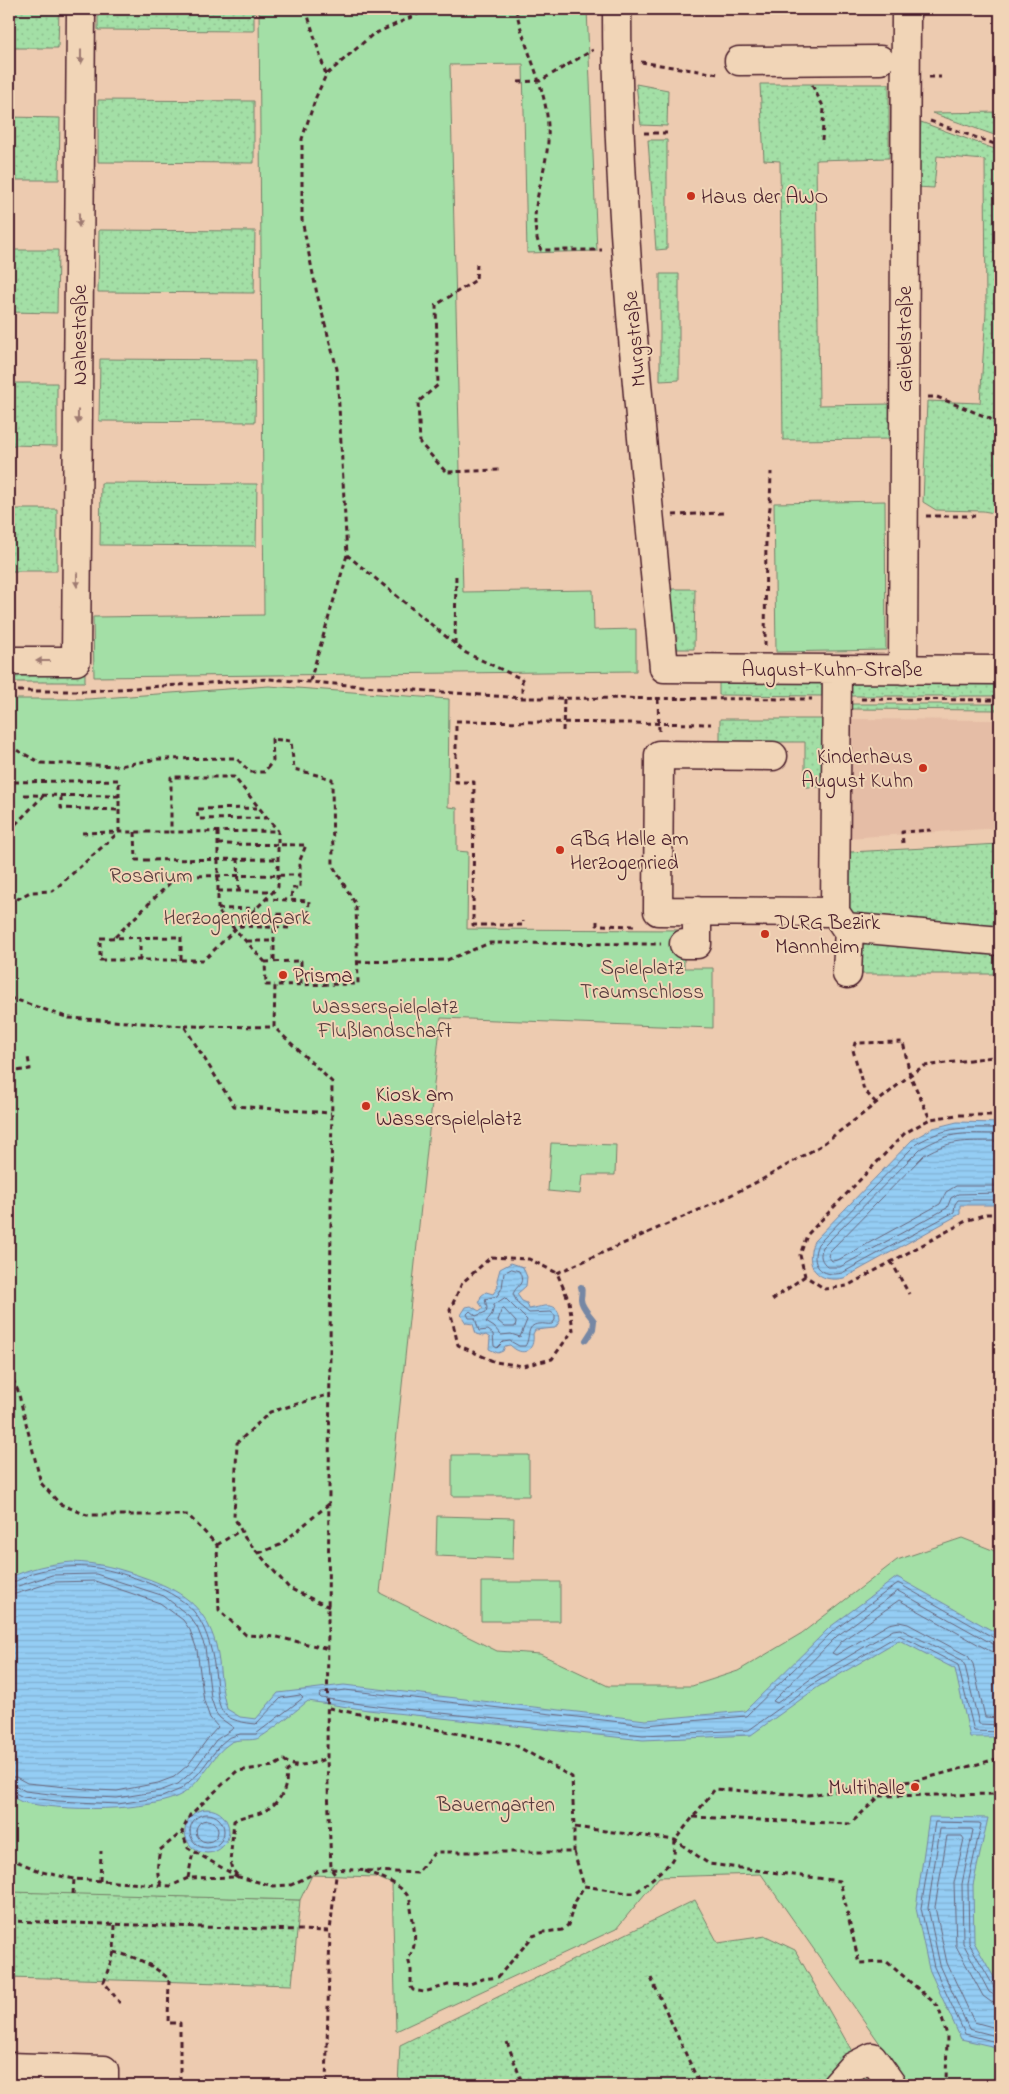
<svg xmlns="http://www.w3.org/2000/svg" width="1009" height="2094" viewBox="0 0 1009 2094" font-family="'Indie Flower',sans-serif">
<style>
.built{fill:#e5bda6}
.grass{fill:url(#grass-dots);stroke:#767f68}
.park{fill:#a3dfa6;stroke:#767f68}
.water{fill:url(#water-rules);stroke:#7687a4}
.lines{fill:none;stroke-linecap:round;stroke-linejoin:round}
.shore{stroke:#68657b;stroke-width:1}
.stream{stroke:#7687a4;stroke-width:6}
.minor-casing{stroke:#4a1f2b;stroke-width:31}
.path{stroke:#4a1f2b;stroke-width:3;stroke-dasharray:5 4;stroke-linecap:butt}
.minor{stroke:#f1d5b7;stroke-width:28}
.oneway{fill:#9e7a71}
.poi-dot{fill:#c8321e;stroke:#f1d5b7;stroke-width:2}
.labels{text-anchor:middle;stroke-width:4;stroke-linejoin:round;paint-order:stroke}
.poi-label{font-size:21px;fill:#4a1f2b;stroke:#f1d5b7;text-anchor:start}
.street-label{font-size:21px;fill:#4a1f2b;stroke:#f1d5b7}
.park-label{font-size:21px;fill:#573c3d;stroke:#f1d5b7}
</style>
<defs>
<pattern id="grass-dots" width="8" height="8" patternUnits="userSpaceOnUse" patternTransform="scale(1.25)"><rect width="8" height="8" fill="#a3dfa6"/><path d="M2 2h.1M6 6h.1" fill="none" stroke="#8ebf8f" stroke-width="1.8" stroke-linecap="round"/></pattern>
<pattern id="water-rules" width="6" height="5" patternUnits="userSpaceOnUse" patternTransform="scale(1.25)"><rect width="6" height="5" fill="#94cdf4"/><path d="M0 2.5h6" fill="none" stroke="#81b0d1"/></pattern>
</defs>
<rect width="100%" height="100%" fill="#edcbb0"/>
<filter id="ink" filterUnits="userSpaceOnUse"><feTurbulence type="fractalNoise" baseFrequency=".02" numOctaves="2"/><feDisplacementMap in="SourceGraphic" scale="10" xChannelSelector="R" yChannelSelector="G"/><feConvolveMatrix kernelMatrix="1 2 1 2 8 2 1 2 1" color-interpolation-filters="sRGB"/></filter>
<g filter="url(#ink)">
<!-- built -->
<path class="built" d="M847 719 1000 720V828L846 838Z"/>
<!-- grass -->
<path class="grass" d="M9 9H59L58 48H9Z
M98 9H254V31L98 30Z
M636 84 668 90 667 126 641 125Z
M760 84H889V158L816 160 819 405 892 404 893 439 783 440 780 161 764 160Z
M98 100 254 101V163L98 162Z
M1000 112V137L932 113Z
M9 117 60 118 59 180H9Z
M921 122 1000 151V514L983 511 936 510 923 502 927 401 980 403 986 312 985 160 937 156 934 188 916 187Z
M648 140H667V249L656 250Z
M99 230 255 231 254 293 98 292Z
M9 250H58L57 313 9 312Z
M660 274H679V380L660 381Z
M100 359 256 360 255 422 99 421Z
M9 383H57V446L9 445Z
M101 483 257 484 256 546 100 545Z
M9 509H57V571H9Z
M671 589H695L694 649H675Z
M9 668H85V682H9Z
M719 682H822V696L719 695Z
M849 683H1000V696H849Z
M848 704H1000V710L848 709Z
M720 719H827V787H805V742H720Z
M1000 844V934L869 923 849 913 850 852Z
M857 938 1000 950V974H856Z
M9 1891 300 1900 292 1985 9 1977Z
M695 1900 718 1943 766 1936 795 1950 871 2085H398L400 2045Z"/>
<!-- park -->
<path class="park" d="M259 9H587L597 251 527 253 523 64 450 65 463 592 593 590 594 630 636 629V671L94 677 93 617 264 615Z
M885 501 886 650 776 652 774 503Z
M269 686 449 699 448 807 457 808V851L468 852 467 929 684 930V968H713V1028L441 1018 380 1593 497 1651 540 1654 608 1686H692L738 1671 802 1633 897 1560 962 1538 1000 1553V2085H909L761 1874 659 1877 616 1929 396 2031 392 1884 376 1877 312 1875 300 1900 9 1892V699H88Z
M551 1143 616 1145 615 1175H582L580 1194 548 1191Z
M452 1455H529V1496H452Z
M437 1516 514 1518 513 1559 436 1556Z
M481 1582H560V1621H481Z"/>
<!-- water -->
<path class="water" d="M957 1122 1000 1123V1205H960V1214L844 1278C818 1284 803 1266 814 1241L912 1140 933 1128Z
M511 1263 523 1267 527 1277 526 1286 517 1294 522 1301 527 1303 529 1309C545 1306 559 1300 560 1321L555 1328 535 1330 533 1334C535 1351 523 1358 510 1345L505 1346 503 1351 498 1353 489 1349 490 1338 486 1335 483 1336 476 1334 473 1324 466 1323 461 1315 466 1307 471 1306 479 1311 483 1308 479 1302 481 1296 486 1292 493 1294 498 1287 497 1280 500 1269Z
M72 1562C99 1563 118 1568 143 1577 180 1590 205 1605 216 1645 221 1666 220 1688 227 1709L240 1717 256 1719 278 1693 344 1685 646 1720 745 1711 830 1627 897 1577 1000 1635V1737H970L955 1669 899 1640 818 1687 751 1735 643 1740 368 1710 308 1701C299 1708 263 1738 256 1739 247 1741 238 1738 230 1743 212 1754 204 1780 184 1793 152 1813 58 1811 22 1802 17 1800 13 1797 9 1794V1578C30 1568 49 1564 72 1562Z
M185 1831a22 22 0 1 1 44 0a22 22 0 1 1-44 0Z
M929 1817 988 1818 973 1885 974 1942 1000 1988V2048L961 2039 929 1969 916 1908Z"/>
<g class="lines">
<!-- shore -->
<path class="shore" d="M1000 1128C964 1128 949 1125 916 1144L818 1244C809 1264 821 1278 842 1273L954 1212 955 1204 958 1200H1000
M1000 1134C965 1134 952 1130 920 1149L823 1247C819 1256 821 1261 828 1267H840L947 1208 951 1198 958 1194 1000 1193
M1000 1141C969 1142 953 1138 924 1155L830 1251 828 1256 832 1261 838 1260 940 1204 946 1192 956 1186H1000
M512 1269 519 1271C526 1285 517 1284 513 1294L518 1304 529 1313 551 1312 555 1315V1320L552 1324C547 1325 544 1323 539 1324 525 1325 531 1338 525 1346H519L510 1341 503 1342 497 1348 494 1346 493 1334 488 1330 479 1331 475 1318H469L467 1314 470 1311 476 1316 486 1312 487 1308 485 1299 497 1296 502 1288 504 1273Z
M505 1298 527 1320 520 1337 511 1334 501 1335 494 1327 486 1322 492 1314 494 1305Z
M504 1309 516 1322 515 1327H505L498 1321 501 1311Z
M9 1583C17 1582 25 1576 33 1573 52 1567 77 1565 97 1568 124 1572 179 1591 195 1613 209 1632 213 1655 216 1678 217 1688 217 1701 222 1711 228 1721 246 1723 256 1724L281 1698 300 1695 303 1698 256 1734H240L228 1738 220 1745 198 1774 181 1789 162 1797 118 1804 57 1801 23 1797 9 1790
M9 1589 52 1575 96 1574 164 1596 189 1616 197 1627 205 1647 211 1698 216 1713 220 1718 234 1728 216 1740 194 1770 178 1784 160 1791 117 1798 58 1795 25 1791 15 1785 9 1784
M9 1596 53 1582 95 1581 160 1603 183 1620 190 1630 197 1650 204 1701 210 1718 218 1727 209 1737 188 1765 174 1777 158 1783 117 1791 96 1790 27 1783 16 1777H9
M1000 1639H996L898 1583 833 1631 746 1716 646 1725 345 1690 321 1693 319 1696 321 1698 368 1705 643 1735 749 1730 815 1683 899 1635 958 1665 974 1731 1000 1732
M1000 1646 993 1644 898 1591 837 1636 773 1701 777 1703 812 1678 893 1630 900 1629 962 1660 965 1666 979 1724 1000 1725
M1000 1653 990 1651 899 1600 842 1641 832 1653 836 1655 889 1624 899 1622 908 1624 968 1656 973 1664 985 1717 1000 1718
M190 1831a17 17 0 1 1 34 0a17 17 0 1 1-34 0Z
M196 1831a11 11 0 1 1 22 0a11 11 0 1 1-22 0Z
M1000 1990 994 1987 969 1943 968 1884 981 1824 979 1823 935 1822 921 1908 934 1967 965 2034 1000 2043
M1000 1996 994 1995 989 1992 963 1943 962 1884 973 1830 971 1829H940L928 1908 940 1965 969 2029 1000 2037
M1000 2004 991 2002 983 1996 956 1946 954 1883 964 1839 962 1836H947L935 1907 947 1963 974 2022 1000 2029"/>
<!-- stream -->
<path class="stream" d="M581 1287C583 1292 581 1294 581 1299 581 1307 590 1315 594 1321L593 1329 586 1340"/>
<defs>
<path id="minor" d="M617 9C617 229 644 449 664 668L1000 670
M739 61 880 60
M9 661H76L81 9
M903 670 906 9
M773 756 659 755 658 911 835 912 837 670
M835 912 845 927 1000 941
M684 944H697V911
M847 974 849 927
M9 2067 104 2070V2085
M836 2085 852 2067 872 2057 892 2085"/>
</defs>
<!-- minor casing -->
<use href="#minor" class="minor-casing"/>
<!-- path -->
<path class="path" d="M306 9 326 75
M429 9 372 35 326 75 316 97 302 139V220L317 294 337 369 347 555 466 653 522 679V698
M516 9C525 54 551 93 548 141 546 178 525 214 541 250H602
M641 62 718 74
M929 77H941
M518 82 540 81 593 50
M812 85 824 108 822 140
M930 121 1000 146
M644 133H671
M477 264 476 280 436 305 438 385 418 402 420 443 446 472 499 470
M928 397H937L989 418 1000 427
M673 515 723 513
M926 516H975
M455 644 456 572
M765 646 766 536 770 507 771 472
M310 681 347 555
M9 691H88L269 679 522 698 812 699
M658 699 659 731
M861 699 1000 700
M456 721 711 724
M456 726V782H474L473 925H523V921
M563 731 564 699
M9 746 41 763 119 766 158 759 236 758 250 772H264L273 761 272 739 291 741 294 769 332 779 333 866 356 905 358 984 275 985 274 1027 332 1082 327 1758 331 1869 336 1876 330 1931
M14 782 119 780V832L80 833
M24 795 119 796
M61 796V808L119 810
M257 808 197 809 198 819 266 818
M9 831 43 796
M135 832 136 860 278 859
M218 832V911L265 962 266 985H275
M903 843 902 832 931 830
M218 844 306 845 300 860V888H292L291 900
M238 858 239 891
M218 891H274
M9 904 30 892 53 891 119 832H171
M218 909 256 908
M250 915 292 914
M597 921V925L638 926
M239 926 291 928 292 914H308L309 901 267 899
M274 928V962
M115 937 177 876 301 875
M247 941H274
M140 960V937
M181 960V937L100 938V960C135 960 169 960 204 960L278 887V831L234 777H171V832L278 831
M265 962 301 961V985
M357 962 447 960 490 943 661 944
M9 999H14L69 1018 184 1026 234 1106 331 1113
M184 1026 274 1027
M9 1072 30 1069 28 1057
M876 1103 864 1090 853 1050 855 1043 903 1042 910 1075 930 1119
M1000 1115H957L930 1119 905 1133 807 1235 800 1255 805 1276 825 1289 847 1286 966 1221 986 1214H1000
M491 1257 529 1259 557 1273 569 1301 573 1330 552 1359 523 1366 495 1362 458 1345 450 1310 462 1283Z
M891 1261 909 1294
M557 1273 717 1202 763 1179 820 1146 864 1113 910 1075 924 1066 1000 1056
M772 1300 805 1276
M9 1371 18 1391 41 1483 60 1504 87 1515H188L217 1545 219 1610 246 1635 277 1637 329 1649
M217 1545 241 1530
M259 1553 280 1545 329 1504
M329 1607 289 1588 245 1538 234 1517 237 1443 270 1412 331 1394
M329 1708 515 1745 572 1777 574 1827 675 1840 709 1864 840 1881 859 1963 887 1962 938 2006 947 2035 946 2083 948 2085
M693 1817 850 1824 880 1796 1000 1794
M574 1852 584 1886
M9 1858 42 1872 74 1879
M365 1871C380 1877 403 1884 410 1900 411 1917 421 1944 408 1958L411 1970V1987L413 1990 424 1992 448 1985 470 1984 483 1979 498 1977 533 1936 544 1932 562 1930 568 1925 574 1904 584 1886 628 1893H635L643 1887 670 1863 674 1856 675 1840 715 1789 808 1795 919 1780 1000 1758
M237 1875 232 1869 230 1862 234 1821C241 1816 248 1816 257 1814 268 1811 282 1800 285 1787 287 1782 286 1777 287 1771L296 1766
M238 1877 188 1848 182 1832 190 1815 237 1771 274 1766 284 1760C295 1770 315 1763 327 1758
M188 1878 193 1852
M100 1881 101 1851
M162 1885C155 1875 158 1861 160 1850L182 1832
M73 1894 74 1879 171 1886 188 1878 239 1877 274 1886 291 1885 319 1871 331 1869 417 1873 435 1852H574V1827
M9 1921 330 1931 326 2085
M115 1925 114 1952 104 1982 120 2003
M114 1952C138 1958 150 1963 169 1979L168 2023H180V2085
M651 1978 700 2085
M507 2042 523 2085"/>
<!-- minor -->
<use href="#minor" class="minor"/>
</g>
<!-- one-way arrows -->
<defs><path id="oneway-solid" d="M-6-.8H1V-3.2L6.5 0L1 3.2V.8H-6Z" transform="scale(1.25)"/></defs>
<g class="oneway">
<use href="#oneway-solid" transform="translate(81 57) rotate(90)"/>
<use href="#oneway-solid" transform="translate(79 220) rotate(90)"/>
<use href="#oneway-solid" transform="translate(78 417) rotate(90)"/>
<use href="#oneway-solid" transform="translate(77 580) rotate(90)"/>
<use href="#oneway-solid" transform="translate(43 661) rotate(-180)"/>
</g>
</g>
<!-- markers -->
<g class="poi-dot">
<circle cx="691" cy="196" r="5"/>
<circle cx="923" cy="768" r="5"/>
<circle cx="560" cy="850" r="5"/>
<circle cx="765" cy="934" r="5"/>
<circle cx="283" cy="975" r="5"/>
<circle cx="366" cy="1106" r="5"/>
<circle cx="915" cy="1787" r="5"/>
</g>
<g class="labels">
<!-- poi labels -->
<g class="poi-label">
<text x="701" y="203">Haus der AWO</text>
<text x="913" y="763" text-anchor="end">Kinderhaus<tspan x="913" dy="24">August Kuhn</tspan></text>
<text x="570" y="845">GBG Halle am<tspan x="570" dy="24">Herzogenried</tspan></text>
<text x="775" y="929">DLRG Bezirk<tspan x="775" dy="24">Mannheim</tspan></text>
<text x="293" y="982">Prisma</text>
<text x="376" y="1101">Kiosk am<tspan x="376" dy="24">Wasserspielplatz</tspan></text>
<text x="905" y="1794" text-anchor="end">Multihalle</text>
</g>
<!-- street labels -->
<g class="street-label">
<text transform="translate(79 335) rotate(-90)" y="7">Nahestraße</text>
<text transform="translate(634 339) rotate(-95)" y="7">Murgstraße</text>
<text transform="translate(904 339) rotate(-90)" y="7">Geibelstraße</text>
<text x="832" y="676">August-Kuhn-Straße</text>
</g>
<!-- park labels -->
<g class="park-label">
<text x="151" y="882">Rosarium</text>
<text x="237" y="924">Herzogenriedpark</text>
<text x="642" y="974">Spielplatz<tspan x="642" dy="24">Traumschloss</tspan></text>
<text x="385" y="1013">Wasserspielplatz<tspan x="385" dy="24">Flußlandschaft</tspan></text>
<text x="496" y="1811">Bauerngarten</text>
</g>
</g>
<!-- margin -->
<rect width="1009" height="2094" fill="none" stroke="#f1d5b7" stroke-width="30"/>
<rect x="15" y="15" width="979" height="2064" fill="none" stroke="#4a1f2b" stroke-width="2" filter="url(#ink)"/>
</svg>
